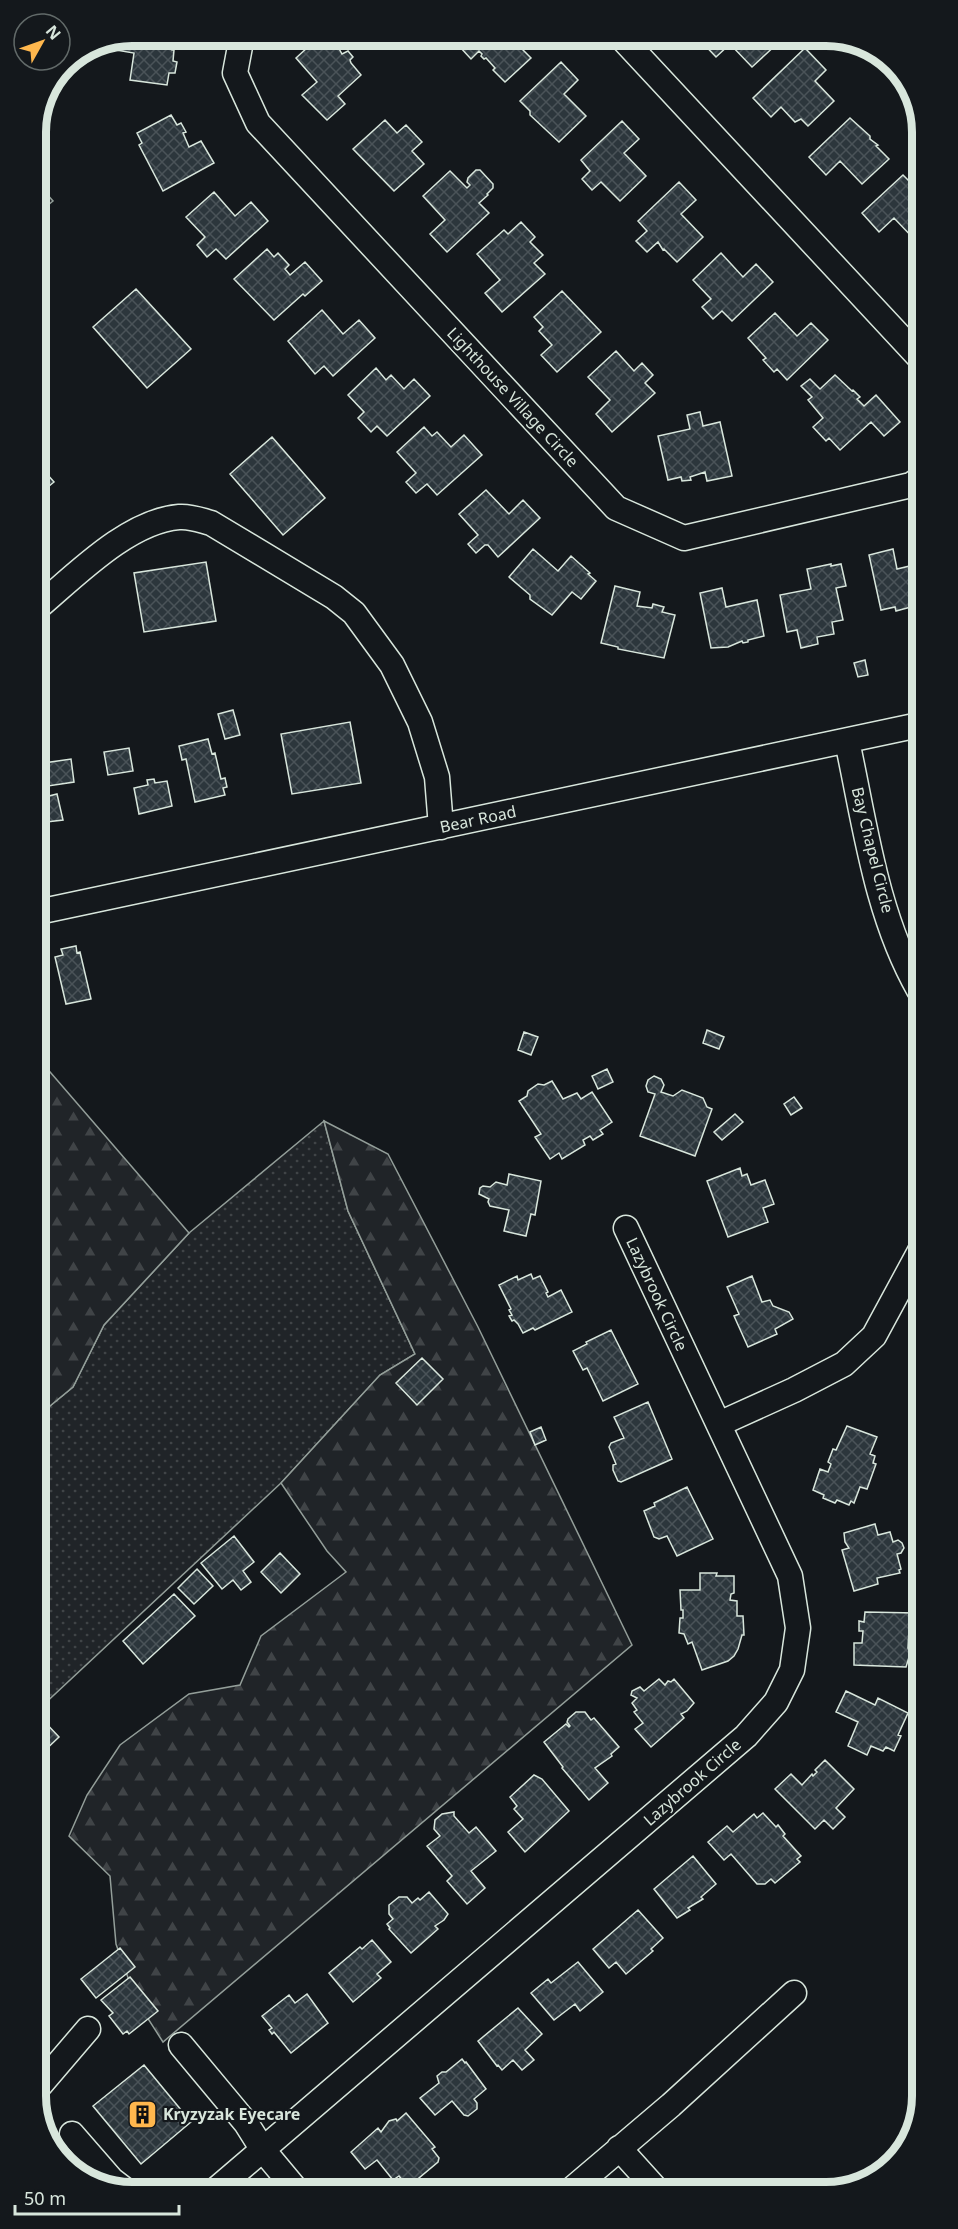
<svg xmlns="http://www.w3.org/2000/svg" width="958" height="2229" viewBox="0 0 958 2229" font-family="'Noto Sans',sans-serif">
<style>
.grass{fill:url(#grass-dots);stroke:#939e99;stroke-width:1.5}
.forest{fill:url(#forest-firs);stroke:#939e99;stroke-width:1.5}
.pitch{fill:#202428;stroke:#939e99;stroke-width:1.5}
.building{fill:url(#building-cross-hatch);stroke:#d8e6dc;stroke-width:1.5}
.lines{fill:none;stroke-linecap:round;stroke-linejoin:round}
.minor-casing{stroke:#d8e6dc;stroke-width:27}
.minor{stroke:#14181c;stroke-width:24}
.labels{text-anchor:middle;stroke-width:4.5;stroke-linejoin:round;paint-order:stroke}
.street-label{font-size:16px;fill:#d8e6dc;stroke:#14181c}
.poi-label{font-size:16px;font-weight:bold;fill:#d8e6dc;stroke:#14181c;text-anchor:start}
.rim{fill:none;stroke:#d8e6dc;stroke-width:8}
</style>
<defs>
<pattern id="grass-dots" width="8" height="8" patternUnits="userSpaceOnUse" patternTransform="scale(1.5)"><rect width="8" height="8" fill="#202428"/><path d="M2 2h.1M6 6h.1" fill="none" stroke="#404447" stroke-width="1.8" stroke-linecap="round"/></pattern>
<pattern id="forest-firs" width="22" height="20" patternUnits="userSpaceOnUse" patternTransform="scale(1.5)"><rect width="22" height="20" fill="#202428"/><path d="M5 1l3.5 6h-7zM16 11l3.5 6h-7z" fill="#404447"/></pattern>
<pattern id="building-cross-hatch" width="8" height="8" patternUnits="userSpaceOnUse" patternTransform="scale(1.5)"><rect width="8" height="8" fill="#2c363c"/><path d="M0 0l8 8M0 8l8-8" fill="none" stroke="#4a5358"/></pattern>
</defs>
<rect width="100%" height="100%" fill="#14181c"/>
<!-- grass -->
<path class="grass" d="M324 1121 348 1211 415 1354 380 1375 281 1483 40 1708 39 1415 73 1387 104 1325 189 1233Z"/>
<!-- forest -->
<path class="forest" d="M38 1058 189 1233 104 1325 73 1387 39 1415Z
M324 1121 388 1154 478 1327 632 1645 163 2042 136 2000 116 1944 110 1876 69 1836 87 1795 120 1745 189 1694 240 1685 261 1636 346 1572 327 1551 281 1483 380 1375 415 1354 348 1211Z"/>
<!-- pitch -->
<path class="pitch" d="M36 182 53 201 36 215Z"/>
<!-- building -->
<path class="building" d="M133 36H189L187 49 172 46V50H174L173 61 177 62 175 73H169L167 85 130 80 134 53 104 48Z
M320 36H326L335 46 337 45 342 54 348 51 353 57 350 60 351 63 361 75 338 96 345 104 327 120 302 95 317 82 296 58Z
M471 36H520L526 42 521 48 531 58 505 82 493 70 495 68 486 58 484 59 481 56 482 54 479 51 471 59 460 47Z
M703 36H773L779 42 752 67 730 44 716 57 699 39Z
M805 48 826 70 815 81 834 101 808 126 801 119 795 122 781 107 771 117 753 98Z
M561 62 578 80 564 94 586 116 559 142 530 115V111L520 101Z
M171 115 177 125 181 123 186 132 183 133 189 147 201 141 214 163 163 191 139 145 142 143 137 133Z
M850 118 870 136V139L878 145 876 146 889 159 862 184 840 161 826 175 809 157Z
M385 120 397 133 406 125 422 142 412 151 424 164 394 191 353 149Z
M622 121 639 139 624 153 646 176 620 201 601 182 592 190 582 179 590 171 581 160Z
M476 170H480L493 184V188L487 194 488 195 479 203 489 213 447 252 430 234 445 220 423 196 450 171 467 188 470 185 467 182 468 178Z
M903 175 913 185 917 181 916 241 894 218 879 232 862 213Z
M679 182 696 200 681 214 703 237 677 262 664 249 663 250 658 242 647 252 636 241 647 231 638 221Z
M214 192 235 216 251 202 268 221 226 259 216 249 207 257 197 245 205 237 186 217Z
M521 222 535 237 530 242 543 255 534 263 545 274 502 312 485 293 500 280 477 254 504 230 508 234Z
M267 249 274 257 278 253 289 265 285 269 290 275 305 262 322 281 305 296 303 294 274 320 234 279Z
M721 253 743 277 756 264 773 282 732 321 722 311 713 319 702 307 711 299 693 280Z
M136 289 191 349 147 388 93 327Z
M562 291 601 332 557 372 541 355 552 345 539 331 543 327 534 317Z
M322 310 343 334 359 320 375 338 333 376 324 366 315 374 288 341Z
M775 313 797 336 811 323 828 340 787 380 777 369 774 372 763 360 766 358 748 338Z
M616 351 634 371 642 363 653 375 645 383 655 393 612 432 596 414 610 400 588 377Z
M376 368 386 380 391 375 404 389 414 379 430 396 387 436 377 426 371 432 358 418 364 412 348 395Z
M835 375 852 391 853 390 860 397 857 399 864 406 876 395 900 422 884 436 871 422 840 450 829 438 826 441 813 427 823 418 808 400 812 397 801 386 810 379 820 389Z
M700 412 703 426 720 422 732 476 707 481 705 472 690 477 691 480 682 481 681 477 668 480 658 436 690 429 687 415Z
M424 427 432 436 437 432 451 447 464 435 482 455 437 495 427 484 416 493 406 482 416 473 397 452Z
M272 437 325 498 283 535 230 474Z
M37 463 54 482 37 496Z
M486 490 509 514 523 500 540 518 498 557 488 545H485L476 553 468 544 478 535 459 514Z
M533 549 558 571 571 556 590 573 588 574 596 581 581 599 572 592 552 615 530 599V595L509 577Z
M893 549 897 569 918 564V603L911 604V607L896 611 895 607 881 610 869 555Z
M206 562 216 621 144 632 134 573Z
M831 564V566L841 564 846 586 836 588 843 620 832 622 834 634 817 637 818 644 801 648 797 630 787 632 780 595 811 589 807 569Z
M615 586 640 592 637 606 652 608 653 604 664 607 662 612 675 615 664 658 618 649V647L601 643Z
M722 588 726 607 757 600 764 636 748 640V642L743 643 742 641 728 647 711 648 700 593Z
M865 660 868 675 858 677 854 663Z
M233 710 240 735 225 739 218 714Z
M350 722 361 783 292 794 281 734Z
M208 739 212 754 215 753 221 779 225 778 227 787 223 788 225 795 195 802 186 759 182 760 179 746Z
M129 748 133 771 108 775 104 752Z
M71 759 74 782 48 786 44 763Z
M154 779 155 783 167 781 172 806 139 814 134 788 148 785 147 780Z
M42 784 45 797 57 794 63 820 38 823V785Z
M76 946 77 953 80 952 91 999 66 1004 55 957 63 955 61 949Z
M707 1030 724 1037 719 1049 703 1043Z
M524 1032 538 1037 531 1055 518 1050Z
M607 1069 613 1082 598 1089 592 1076Z
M654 1076 661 1079 664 1085 661 1092 673 1096 682 1090 703 1098 707 1107 712 1109 695 1156 640 1136 655 1094 648 1092 646 1086 648 1080Z
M552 1081 563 1099 577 1093 581 1099 592 1092 612 1122 600 1130 603 1134 593 1140 590 1136 583 1140 585 1145 562 1159 559 1153 550 1159 535 1137 541 1134 519 1101 527 1096 528 1091 538 1084 544 1085Z
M794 1097 802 1108 791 1115 784 1104Z
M735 1114 743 1122 722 1140 714 1132Z
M740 1168 742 1176 747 1174 751 1185 765 1180 774 1204 763 1208 768 1222 728 1237 707 1181Z
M509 1174 541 1181 535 1215 531 1214 526 1236 504 1231 509 1210 490 1206 488 1202 489 1199 479 1194 480 1188 483 1186 490 1187 496 1182 507 1185Z
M531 1274 533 1279 540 1276 548 1292 546 1293 548 1297 561 1290 572 1312 535 1330 533 1328 523 1333 518 1324 514 1320 512 1321 509 1316 512 1315 509 1310 511 1309 499 1285 517 1276 518 1280Z
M752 1276 762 1302 770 1300 773 1306 789 1312 793 1319 775 1329 777 1334 748 1347 734 1316 739 1314 727 1287Z
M611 1330 638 1384 603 1401 587 1368 583 1370 573 1351 587 1344 586 1342Z
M422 1358 443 1379 417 1405 396 1383Z
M648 1402 672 1459 621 1482 618 1481 613 1470V1465L616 1464 609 1447 611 1443 624 1438 614 1417Z
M847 1426 877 1437 870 1454 875 1456 873 1463 876 1464 867 1489 860 1487 854 1503 851 1501 849 1505 837 1500 835 1503 823 1498 824 1495 813 1490 820 1469 828 1472 831 1464 828 1462 833 1449 836 1450Z
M541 1427 546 1440 535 1445 530 1432Z
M687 1487 713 1539 677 1556 667 1536 659 1539 654 1537 644 1511 655 1506 654 1503Z
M875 1524 878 1535 890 1532 893 1542 898 1540 902 1543 904 1548 901 1553 897 1554 901 1569 899 1570 900 1573 877 1578 878 1584 854 1591 842 1550 849 1548 845 1542 844 1533Z
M234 1536 254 1562 243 1571 251 1582 241 1590 233 1580 222 1589 201 1563Z
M280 1553 300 1574 281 1593 261 1572Z
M197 1569 213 1586 194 1604 178 1588Z
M700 1573H717L716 1576H734V1593L731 1594 730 1600 737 1601V1616H743L744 1635H742L738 1649 734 1656 728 1661 702 1670 692 1642 688 1644 684 1634 679 1633 680 1618H683V1610H681L680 1590H700Z
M174 1594 195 1616 143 1664 123 1641Z
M865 1612 916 1613 921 1619 920 1626 915 1630H909L908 1648 910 1654 906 1667 854 1665V1643H862L863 1631H859V1621L864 1622Z
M659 1679 665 1685 668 1681 671 1682 674 1679 694 1703 687 1711 681 1714 684 1718 651 1747 635 1729 643 1723 634 1712 637 1710 632 1703 637 1698 631 1695 632 1691 640 1687 644 1691Z
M846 1691 875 1705 878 1698 908 1713 898 1735 901 1736 894 1751 886 1747 883 1751 871 1746 867 1755 848 1746 858 1722 836 1712Z
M576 1712H585L591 1720 594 1718 619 1747 611 1754 612 1756 595 1768 608 1783 589 1800 562 1768 563 1767 544 1742 566 1724 569 1727 570 1726 567 1722 568 1719Z
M40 1717 59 1737 40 1755Z
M825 1760 854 1789 836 1808 845 1817 833 1829 824 1820 815 1829 775 1789 791 1774 802 1785 812 1774 813 1776 817 1772 815 1770Z
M534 1775 542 1779 569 1811 525 1852 508 1832 523 1819 514 1809 517 1806 510 1797Z
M454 1812V1816L469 1833 476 1827 496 1851 471 1871 485 1888 467 1904 447 1881 452 1876 427 1846 440 1836 434 1829 435 1820 442 1814Z
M763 1813 776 1827 778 1825 785 1834 783 1836 801 1856 797 1859 800 1862 775 1883 771 1879 765 1884H757L731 1854 724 1860 708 1842 727 1826 733 1832 754 1814 757 1818Z
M693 1856 716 1884 701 1897 703 1899 688 1908 690 1910 677 1918 654 1889Z
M429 1892 448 1914 444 1920 435 1926 438 1929 411 1953 389 1929 390 1928 387 1924 393 1919 389 1914V1905L399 1897H407L412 1903 418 1898 420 1900Z
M638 1910 663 1938 651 1949 653 1951 626 1974 616 1962 609 1968 593 1949Z
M372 1940 391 1962 377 1974 381 1978 353 2002 329 1973 360 1947 362 1949Z
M120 1948 135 1967 96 1998 81 1979Z
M578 1962 603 1992 580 2011 575 2004 554 2020 531 1993 548 1979 551 1983Z
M130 1977 158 2011 129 2034 127 2031 123 2034 109 2016 113 2013 101 2000Z
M307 1994 328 2023 291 2053 274 2032 272 2034 269 2030 272 2028 262 2016 289 1995 295 2003Z
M518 2008 542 2034 525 2050 534 2060 522 2070 513 2060 502 2070 498 2065 497 2066 478 2041Z
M462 2059 465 2063 466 2062 486 2089 474 2099 477 2103V2109L468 2116 464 2115 452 2101 435 2115 420 2098 439 2083 437 2076 442 2072H446Z
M144 2065 191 2122 141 2164 93 2106Z
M406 2113 435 2147 432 2149 439 2158 438 2162 419 2178 423 2181 422 2186 416 2191H411L399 2176 393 2180 377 2160 365 2169 351 2152 378 2128 381 2132 389 2121 396 2119 397 2121Z"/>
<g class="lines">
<defs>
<path id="minor" d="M242 36 235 73 258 123 616 508 684 538 911 485 918 480
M620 36 918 356
M37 608C75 576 128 521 179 517 191 516 200 520 211 523L334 597 354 613 392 665 420 722 437 777 441 827
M847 741C865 824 876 915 919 990
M38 912 919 725
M719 1424 794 1390 844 1364 874 1336 920 1251
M181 2045 246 2123 263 2150 298 2192
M41 2084 88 2029
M72 2134 112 2180 129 2193
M619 2148 656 2189
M571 2190 671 2105 794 1993
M213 2192 746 1736 776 1702 792 1670 798 1628 790 1576 626 1228"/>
</defs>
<!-- minor casing -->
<use href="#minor" class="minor-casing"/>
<!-- minor -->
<use href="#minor" class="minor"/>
</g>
<!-- icons -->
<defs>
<symbol id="building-square" viewBox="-11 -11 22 22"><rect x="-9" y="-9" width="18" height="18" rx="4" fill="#ffb74d" stroke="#14181c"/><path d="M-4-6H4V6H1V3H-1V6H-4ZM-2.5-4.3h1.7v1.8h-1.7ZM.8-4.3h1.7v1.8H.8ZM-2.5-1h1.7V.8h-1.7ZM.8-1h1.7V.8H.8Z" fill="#111"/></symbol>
</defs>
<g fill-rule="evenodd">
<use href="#building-square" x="126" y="2098" width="33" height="33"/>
</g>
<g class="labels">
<!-- street labels -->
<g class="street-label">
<text transform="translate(513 397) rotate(47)" y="6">Lighthouse Village Circle</text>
<text transform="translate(478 819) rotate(-12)" y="6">Bear Road</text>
<text transform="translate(873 850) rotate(76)" y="6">Bay Chapel Circle</text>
<text transform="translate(657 1294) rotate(65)" y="6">Lazybrook Circle</text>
<text transform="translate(692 1782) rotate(-41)" y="6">Lazybrook Circle</text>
</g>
<!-- poi labels -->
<g class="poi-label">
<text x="163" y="2120">Kryzyzak Eyecare</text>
</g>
</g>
<!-- crop -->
<path d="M0 0H958V2229H0ZM132 46H826A86 86 0 0 1 912 132V2096A86 86 0 0 1 826 2182H132A86 86 0 0 1 46 2096V132A86 86 0 0 1 132 46Z" fill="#14181c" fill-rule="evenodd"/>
<path class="rim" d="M132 46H826A86 86 0 0 1 912 132V2096A86 86 0 0 1 826 2182H132A86 86 0 0 1 46 2096V132A86 86 0 0 1 132 46Z"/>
<!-- north arrow -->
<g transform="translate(42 42) rotate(50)"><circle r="28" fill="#14181c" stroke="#626a69" stroke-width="1.5"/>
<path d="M0-4.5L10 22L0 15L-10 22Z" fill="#ffb74d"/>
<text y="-9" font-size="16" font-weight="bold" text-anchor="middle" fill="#d8e6dc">N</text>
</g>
<!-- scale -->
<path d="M15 2205v9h164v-9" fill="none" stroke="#d8e6dc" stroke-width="3"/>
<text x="24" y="2205" font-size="18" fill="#d8e6dc" stroke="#14181c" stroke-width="4.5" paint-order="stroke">50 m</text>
</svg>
